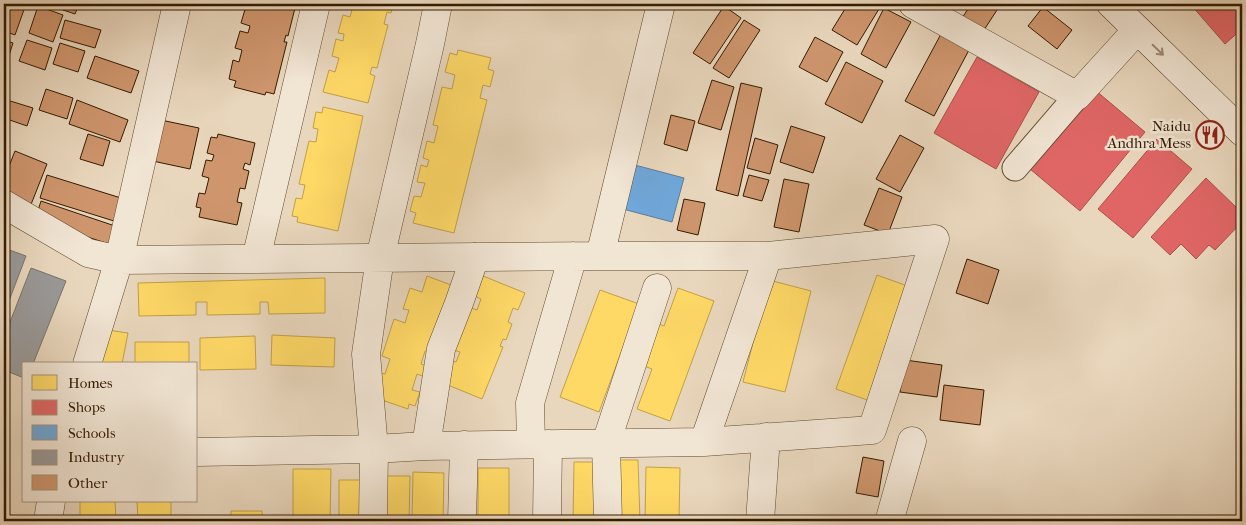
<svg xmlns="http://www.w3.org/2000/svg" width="1246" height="525" viewBox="0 0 1246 525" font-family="'IM FELL French Canon',serif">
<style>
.homes{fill:#ffd966;stroke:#c2a047}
.shops{fill:#e06666;stroke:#ac5047}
.schools{fill:#6fa8dc;stroke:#5d7e9a}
.industry{fill:#999;stroke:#7a736b}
.building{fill:#cf966e;stroke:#331b00}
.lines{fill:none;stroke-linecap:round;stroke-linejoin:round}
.pedestrian-casing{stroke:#604a2f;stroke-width:27}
.minor-casing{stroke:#604a2f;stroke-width:29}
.secondary-casing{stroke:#331b00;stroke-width:29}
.pedestrian{stroke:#f1e5d4;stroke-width:25}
.minor{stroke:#f1e5d4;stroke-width:28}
.secondary{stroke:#f1e5d4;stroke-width:28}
.oneway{stroke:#9c8a75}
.labels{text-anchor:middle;stroke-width:5;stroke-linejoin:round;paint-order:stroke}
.poi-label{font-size:15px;fill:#331b00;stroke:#f1e5d4;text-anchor:end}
</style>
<rect width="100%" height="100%" fill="#e9d7bd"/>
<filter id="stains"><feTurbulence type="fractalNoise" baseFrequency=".004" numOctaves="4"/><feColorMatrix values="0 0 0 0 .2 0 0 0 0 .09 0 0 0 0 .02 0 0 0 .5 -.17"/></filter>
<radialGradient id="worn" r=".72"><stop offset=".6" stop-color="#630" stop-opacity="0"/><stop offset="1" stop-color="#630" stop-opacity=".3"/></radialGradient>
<!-- homes -->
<path class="homes" d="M343 4H393L391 13 387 12 384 24 388 25 377 68 372 67 370 74 375 76 368 103 323 92 329 70 335 72 339 58 332 56 336 39 343 41 344 34 338 33 343 15 350 17 353 6Z
M458 50 491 58 488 69 494 71 490 87 483 85 480 98 487 100 454 233 413 223 416 213 410 211 414 196 421 197 425 183 417 182 421 165 427 167 429 160 423 158 427 141 434 143 438 126 433 125 442 87 452 89 455 75 445 72 450 53 457 55Z
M323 107 363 116 338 231 297 222 298 217 292 216 296 198 302 199 305 185 299 184 309 141 316 142 318 129 313 128 316 112 322 113Z
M877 275 913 288 873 402 836 389Z
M427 276 451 285 445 303 434 354 425 351 421 364 428 366 425 377 417 374 412 390 420 392 415 406 409 404 408 409 376 398 377 372 385 374 390 359 382 356 394 319 405 323 409 310 403 309 410 288 422 292Z
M483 276 525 293 518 310 513 308 508 322 512 324 506 340 503 339 500 346 503 347 482 399 448 385 451 360 456 362 460 352 454 350 469 307 477 310 481 299 475 296Z
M325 278V313L269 314 268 302H260V314L207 315V302H196V315L139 316 138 283Z
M769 280 811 291 785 392 743 382Z
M678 288 714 301 670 421 637 409 652 369 644 366 659 324 664 326Z
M600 290 639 304 599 412 560 397Z
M101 329 128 333 122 364H95Z
M272 335 335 338 334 367 271 365Z
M255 336 256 369 200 370V338Z
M135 342H189V364H135Z
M612 460H638L640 521H614Z
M574 462H604L603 521H573Z
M646 467 680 468 679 521H645Z
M478 468H509V521H478Z
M293 469H331L330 521H293Z
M413 472 444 473 443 521H412Z
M383 476H410L409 521H383Z
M339 480H370V521H339Z
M80 501H115L116 521H80Z
M137 501H171V521H138Z
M231 511H262V521H231Z"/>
<!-- shops -->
<path class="shops" d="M1195 4H1242V29L1225 44 1192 6Z
M977 57 1039 92 996 169 934 133Z
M1095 90 1145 132 1080 211 1030 169Z
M1157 139 1192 169 1133 238 1098 209Z
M1206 178 1240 211 1236 216 1242 222 1215 250 1209 245 1196 259 1181 244 1170 255 1151 237Z"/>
<!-- schools -->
<path class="schools" d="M631 164 684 178 672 222 619 208Z"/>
<!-- industry -->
<path class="industry" d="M4 248 26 256 4 314Z
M31 268 66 281 33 364H24V378L4 370V335H5Z"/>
<!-- building -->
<path class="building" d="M4 4H26L15 35 4 31Z
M45 4H79L75 14Z
M254 4H292L291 7 295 8 288 36 286 35 284 42H287L274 94 266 92 265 95 234 87 236 81 229 79 233 60 239 62 242 50 235 48 240 31 248 33 250 26 241 23 246 6 253 8Z
M848 4H882L857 45 832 30Z
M971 4H1001L980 36 959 23Z
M38 6 63 15 53 42 29 33Z
M724 6 741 18 710 64 693 53Z
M1043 7 1072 30 1057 49 1028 26Z
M884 8 911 22 886 68 861 54Z
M65 20 101 30 95 48 60 38Z
M744 20 760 30 729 78 713 68Z
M941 34 969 50 934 116 905 101Z
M815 37 843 52 827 82 799 67Z
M4 40 13 43 4 71Z
M27 40 52 48 45 70 19 61Z
M60 43 85 51 78 72 53 64Z
M95 56 139 71 131 93 87 78Z
M846 62 883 81 862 123 825 104Z
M712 80 734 87 721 130 698 123Z
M741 83 762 88 738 196 716 190Z
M46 89 73 98 67 119 39 110Z
M7 100 33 108 27 126 4 118V109Z
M77 100 128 120 120 142 69 124Z
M671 115 695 121 687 151 664 144Z
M156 119 199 128 190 169 148 160Z
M791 126 825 137 813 173 780 162Z
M88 134 110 141 103 166 80 159Z
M218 134 255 143 250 165 245 163 243 169 249 171 245 189 240 188 237 202 242 203 237 225 199 217 201 208 196 207 199 193 205 194 209 178 202 176 206 160 212 161 214 155 207 153 211 137 217 138Z
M900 135 924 148 900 192 876 179Z
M755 138 778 145 770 174 747 168Z
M15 151 47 164 30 207 4 197V179Z
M47 175 121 198 114 221 40 198Z
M749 175 769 180 762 201 743 196Z
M784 179 809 184 799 232 774 227Z
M879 188 902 197 888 234 864 225Z
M684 199 705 203 698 235 677 230Z
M41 201 115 226 109 244 35 220Z
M967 259 999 270 988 304 956 293Z
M905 360 942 365 937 397 900 392Z
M944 385 984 390 980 425 940 420Z
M863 457 884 461 878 497 856 493Z"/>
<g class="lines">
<defs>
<path id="pedestrian" d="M1015 168 1077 96"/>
<path id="minor" d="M913 4 1077 96 1137 30
M4 204 88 253 119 260 600 256H768L935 239 872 430 704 442 426 446 374 449 196 452
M600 256 661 4
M256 259 316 4
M87 364 119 260 177 4
M704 442 768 256
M531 444 530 403 573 256
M426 446 441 349 459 303 475 257
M48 521 51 501
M373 521 374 449 366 354 380 258 430 44 438 4
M462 521 464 445
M547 521 548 444
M608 521 606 443 657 288
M760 521 766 437
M893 521 891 515 912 441"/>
<path id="secondary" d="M1111 4 1242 132"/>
</defs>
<!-- pedestrian casing -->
<use href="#pedestrian" class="pedestrian-casing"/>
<!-- minor casing -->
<use href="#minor" class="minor-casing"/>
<!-- secondary casing -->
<use href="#secondary" class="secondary-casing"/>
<!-- pedestrian -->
<use href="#pedestrian" class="pedestrian"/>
<!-- minor -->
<use href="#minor" class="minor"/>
<!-- secondary -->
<use href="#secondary" class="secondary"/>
</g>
<!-- one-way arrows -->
<defs><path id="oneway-shaft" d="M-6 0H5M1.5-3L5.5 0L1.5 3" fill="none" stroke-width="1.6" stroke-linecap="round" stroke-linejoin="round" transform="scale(1.25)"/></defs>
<use class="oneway" href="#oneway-shaft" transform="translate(1158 50) rotate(44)"/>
<!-- icons -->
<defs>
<symbol id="restaurant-ring" viewBox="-11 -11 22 22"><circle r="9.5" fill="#f1e5d4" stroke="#8f2418" stroke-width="1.5"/><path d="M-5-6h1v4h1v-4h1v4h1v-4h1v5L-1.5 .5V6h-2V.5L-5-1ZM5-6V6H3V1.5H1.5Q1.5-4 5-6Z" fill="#8f2418"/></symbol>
</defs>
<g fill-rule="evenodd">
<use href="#restaurant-ring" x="1194" y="119" width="32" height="32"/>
</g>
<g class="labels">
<!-- poi labels -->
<g class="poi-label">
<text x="1191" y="131">Naidu<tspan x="1191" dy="17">Andhra Mess</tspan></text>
</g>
</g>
<!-- margin -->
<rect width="1246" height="525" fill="none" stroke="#e9d7bd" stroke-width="20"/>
<rect x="5" y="5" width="1236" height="515" fill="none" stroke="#331b00" stroke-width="2.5"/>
<rect x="10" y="10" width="1226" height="505" fill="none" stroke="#331b00"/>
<!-- legend -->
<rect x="22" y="362" width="175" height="140" fill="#f1e5d4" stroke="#a5947f"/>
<rect x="32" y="375" width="25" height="15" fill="#ffd966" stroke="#a5947f"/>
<text x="68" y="388" font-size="15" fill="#331b00">Homes</text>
<rect x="32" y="400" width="25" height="15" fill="#e06666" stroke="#a5947f"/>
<text x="68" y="412" font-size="15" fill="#331b00">Shops</text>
<rect x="32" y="425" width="25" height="15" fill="#6fa8dc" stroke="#a5947f"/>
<text x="68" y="438" font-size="15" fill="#331b00">Schools</text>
<rect x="32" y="450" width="25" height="15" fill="#999999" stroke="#a5947f"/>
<text x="68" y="462" font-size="15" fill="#331b00">Industry</text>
<rect x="32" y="475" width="25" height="15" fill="#cf966e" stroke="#a5947f"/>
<text x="68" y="488" font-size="15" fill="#331b00">Other</text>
<rect width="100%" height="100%" filter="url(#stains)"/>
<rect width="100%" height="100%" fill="url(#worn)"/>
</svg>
